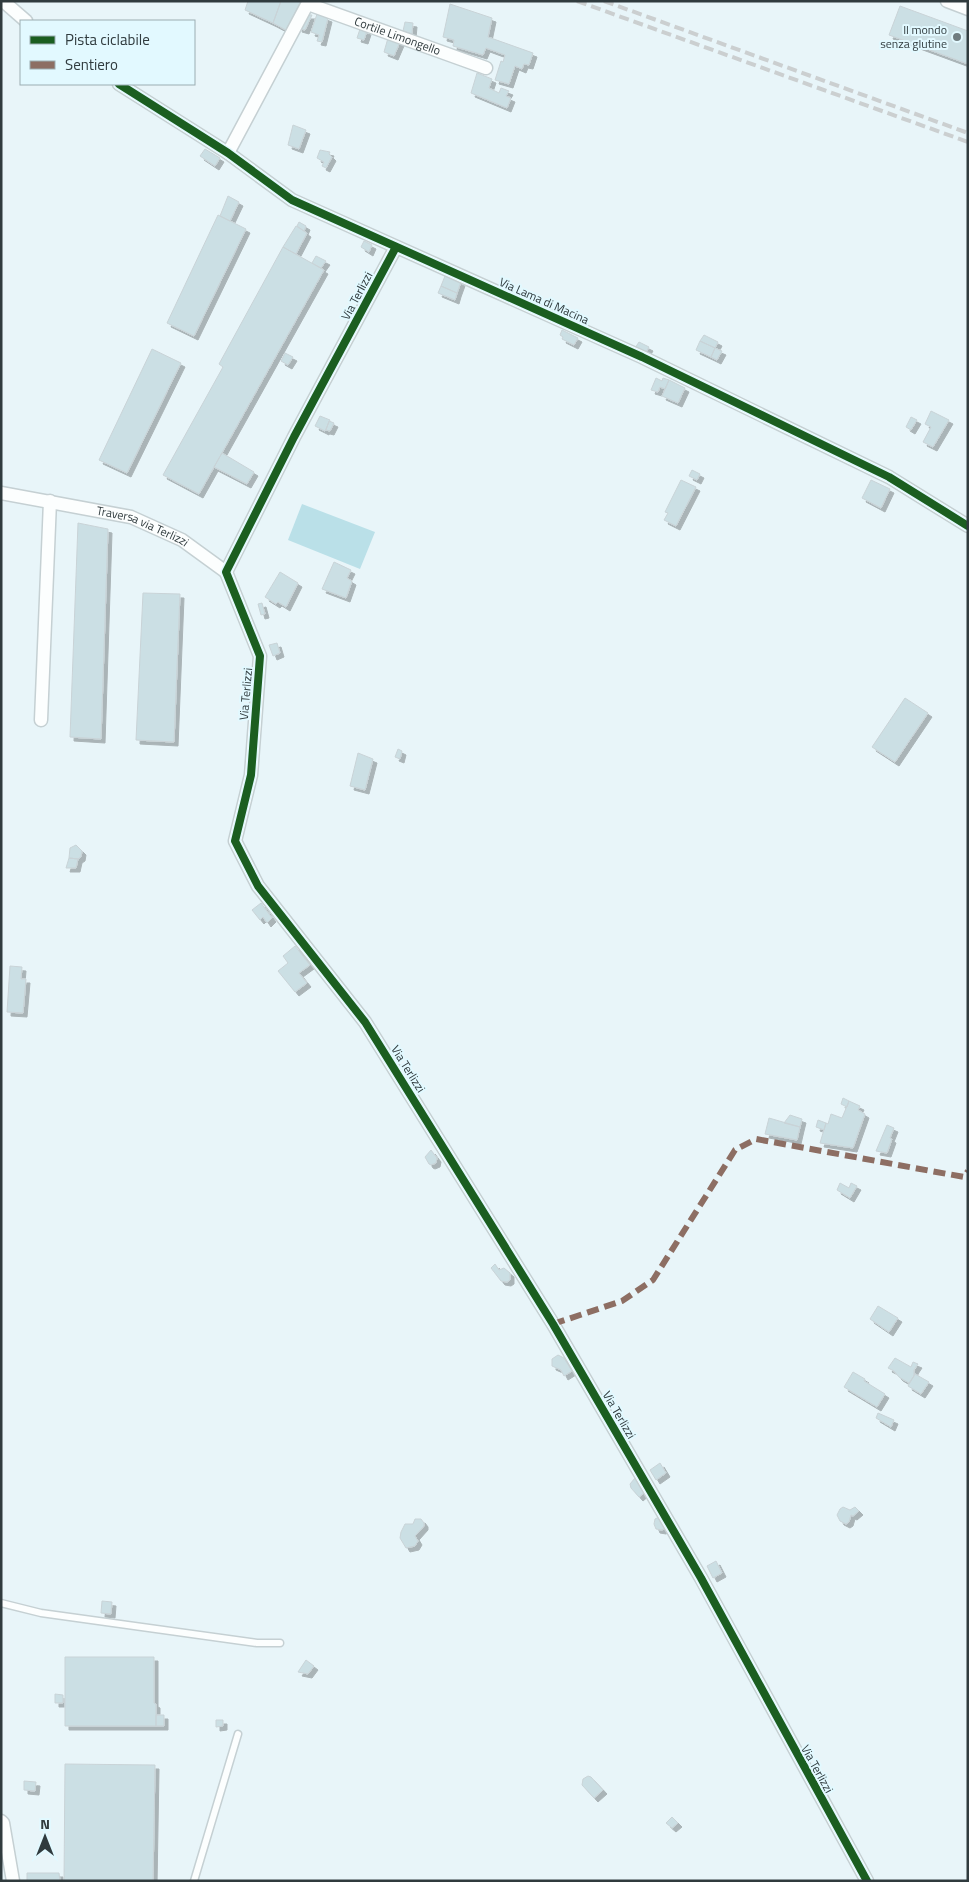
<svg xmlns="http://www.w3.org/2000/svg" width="969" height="1882" viewBox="0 0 969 1882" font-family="'Titillium Web',sans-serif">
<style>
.green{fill:#bae0e8}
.building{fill:#cbdfe4;stroke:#c9d3d7;filter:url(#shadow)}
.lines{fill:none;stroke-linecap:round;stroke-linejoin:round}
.service-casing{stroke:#c5d0d3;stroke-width:9}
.minor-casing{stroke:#c5d0d3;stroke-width:15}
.service{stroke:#fcfefe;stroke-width:6}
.minor{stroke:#fcfefe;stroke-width:12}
.rail{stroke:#cbcfd0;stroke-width:4;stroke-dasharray:10 5;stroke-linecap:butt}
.quiet{stroke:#8d6e63;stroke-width:6;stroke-dasharray:12 6;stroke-linecap:butt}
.cycleway-casing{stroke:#e2f9ff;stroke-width:11}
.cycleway{stroke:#1b5e20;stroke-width:8}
.poi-dot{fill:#707c7f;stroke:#e2f9ff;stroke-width:2}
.labels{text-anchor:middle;stroke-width:4;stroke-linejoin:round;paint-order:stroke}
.poi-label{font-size:12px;fill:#303b3e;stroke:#e2f9ff;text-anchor:end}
.street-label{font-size:12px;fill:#303b3e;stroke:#e2f9ff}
</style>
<defs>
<filter id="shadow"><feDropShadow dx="4" dy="4" stdDeviation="0" flood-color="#0004"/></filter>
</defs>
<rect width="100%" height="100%" fill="#e8f5f9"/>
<!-- green -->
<path class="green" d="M302 504 375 532 360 569 288 540Z"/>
<!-- building -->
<path class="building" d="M248 1H281L273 23 245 10Z
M281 1H301L286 30 273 23Z
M450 4 492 18 488 37 533 53 529 65 524 64 522 69 515 66 509 84 495 80 501 61 503 62 505 55 486 48 483 55 453 46 454 40 443 37Z
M900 6 968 31V64L889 35Z
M317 14 328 18 322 42 317 41 319 35 311 32Z
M303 15H312L305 30 298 28Z
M405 22 413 23 412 34 403 31Z
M360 29 367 31 364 40 357 38Z
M388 38 400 42 394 56 384 52Z
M477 73 492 79 489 88 499 93 501 88 509 91 506 96 511 98 507 108 471 93Z
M293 125 306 130 299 149 288 145Z
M205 149 220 158 215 166 200 156Z
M320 150 330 152 329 154 332 157 326 168 322 166 324 162 317 158Z
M228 196 239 202 230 221 220 216Z
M218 215 246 229 194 336 167 323Z
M299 222 306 226 304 231 297 226Z
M296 226 307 233 296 254 283 247Z
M364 241 372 245 369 252 361 247Z
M283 247 324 270 199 494 163 475 223 367 219 364Z
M316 256 326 261 321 268 312 263Z
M445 276 461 282 457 293 441 286Z
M441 286 457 293 455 300 438 293Z
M562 330 578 338 574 345 562 339 563 337 560 335Z
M704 335 718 342 715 348 700 341Z
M700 341 715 348 711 357 696 350Z
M639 342 649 347 645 354 635 348Z
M715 348 722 351 717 360 711 357Z
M152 349 181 363 127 473 99 460Z
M285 353 293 357 288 365 281 361Z
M656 378 662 381 663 378 669 380 665 389 660 387 658 392 651 390Z
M669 380 685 388 678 403 662 396Z
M931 411 949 420 933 447 923 442 931 427 925 424Z
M320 416 330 420 325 431 315 426Z
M911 417 917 420 911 430 906 427Z
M329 421 334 423 330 431 326 430Z
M222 453 254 472 247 484 214 467Z
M692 470 700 474 697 480 689 476Z
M681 480 696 487 676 526 664 520 668 513 665 512Z
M871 480 890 489 881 508 862 498Z
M78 523 108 529 101 739 70 737Z
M334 562 351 570 347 578 352 581 346 598 322 589Z
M280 572 298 583 286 607 278 602 276 604 265 597Z
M143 593 180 594 174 742 136 740Z
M262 603 265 614 261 615 258 604Z
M277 643 280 653 273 656 269 645Z
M905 698 928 713 895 762 872 747Z
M398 749 402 751 400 759 395 757Z
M358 753 373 759 365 790 350 786Z
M76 845 82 851 81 857 78 859 69 858 70 848Z
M69 858 78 859 76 868H66Z
M261 903 272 918 267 923 263 917 260 920 252 910Z
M295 946 310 965 299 973 307 983 295 992 278 971 288 963 283 956Z
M10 966 22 967 21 979H26L23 1013 7 1012Z
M843 1098 849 1101 847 1107 841 1104Z
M849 1101 860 1106 858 1110 865 1114 853 1148 820 1143 826 1123 828 1124 831 1114 842 1118Z
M790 1115 802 1119 800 1127 784 1123Z
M769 1118 800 1127 797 1140 765 1134Z
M818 1120 826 1123 824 1130 816 1127Z
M887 1125 894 1128 890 1138 892 1139 887 1153 876 1151Z
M431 1150 437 1158 436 1163 431 1165 429 1164 425 1157Z
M840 1183 849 1188 851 1183 857 1186 850 1198 837 1190Z
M495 1264 499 1270 504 1268 510 1273V1280L507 1282 501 1281 491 1268Z
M878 1306 898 1318 889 1332 870 1319Z
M558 1355 564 1358 572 1371 564 1376 561 1370 552 1366V1359Z
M895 1358 911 1367 913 1362 918 1364 914 1370V1376L909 1383 899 1377 894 1371 888 1368Z
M853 1372 865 1379 864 1381 885 1394 877 1407 844 1387Z
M915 1374 929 1382 921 1394 908 1386Z
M878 1413 894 1420 891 1427 876 1418Z
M660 1463 666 1473 656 1480 650 1470Z
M635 1478 646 1491 639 1497 631 1488 630 1484Z
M843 1507 850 1510 855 1507 859 1511 853 1516 851 1515 849 1522 846 1524 840 1521 837 1515 840 1509Z
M659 1517 665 1528 662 1530 656 1529 654 1524 655 1519Z
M415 1519H421L424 1523V1526L415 1536 418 1541 415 1546 406 1548 400 1538 401 1532 405 1524H413Z
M716 1561 722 1573 713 1578 707 1566Z
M102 1601 112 1602 111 1614 101 1613Z
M65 1657H154V1703L156 1704V1726H65Z
M306 1660 314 1666 308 1674 298 1672Z
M55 1694 63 1695V1703H55Z
M156 1715H164V1726H156Z
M216 1720H223V1726L216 1727Z
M65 1764 155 1765 153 1881H64Z
M588 1776 591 1777 603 1790 594 1798 582 1785 583 1779Z
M24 1781 36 1782 35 1791 24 1790Z
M672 1817 678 1823 672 1828 666 1823Z
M27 1873H59L60 1881H27Z"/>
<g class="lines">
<defs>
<path id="service" d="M1 1603 41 1613 257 1643H280
M194 1881 238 1734"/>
<g id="minor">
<path d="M3 1 26 21"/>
<path d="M947 1 968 9"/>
<path id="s1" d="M308 4 486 68"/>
<path d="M119 84 228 153 292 200 642 357 889 477 968 526"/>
<path d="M228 153 309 1"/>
<path d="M396 247 294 437 226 572 260 656 251 775 235 841 258 886 365 1022 553 1324 701 1578 867 1881"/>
<path id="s2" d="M1 493 131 517 182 540 226 572"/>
<path d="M41 720 50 501"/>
<path d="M1 1821 3 1823 13 1881"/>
</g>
</defs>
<!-- service casing -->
<use href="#service" class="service-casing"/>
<!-- minor casing -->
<use href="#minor" class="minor-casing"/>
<!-- service -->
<use href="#service" class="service"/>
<!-- minor -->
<use href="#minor" class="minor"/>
<!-- rail -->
<path class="rail" d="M577 1 968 142
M604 1 968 133"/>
<!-- quiet -->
<path class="quiet" d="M1 983H2
M553 1324 622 1301 653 1280 735 1150 756 1139 964 1177 968 1171"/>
<defs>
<path id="cycleway" d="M119 84 228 153 292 200 642 357 889 477 968 526
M396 247 294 437 226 572 260 656 251 775 235 841 258 886 365 1022 553 1324 701 1578 867 1881"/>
</defs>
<!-- cycleway casing -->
<use href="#cycleway" class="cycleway-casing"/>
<!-- cycleway -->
<use href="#cycleway" class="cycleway"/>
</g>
<!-- markers -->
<circle class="poi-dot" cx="957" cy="37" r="5"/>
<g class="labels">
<!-- poi labels -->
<g class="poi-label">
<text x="947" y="34">Il mondo<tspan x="947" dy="14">senza glutine</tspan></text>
</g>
<!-- street labels -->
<g class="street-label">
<text dy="4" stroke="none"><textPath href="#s1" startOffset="95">Cortile Limongello</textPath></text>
<text transform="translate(357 296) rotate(-62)" y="4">Via Terlizzi</text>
<text transform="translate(544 301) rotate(24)" y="4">Via Lama di Macina</text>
<text dy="4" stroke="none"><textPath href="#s2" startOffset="146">Traversa via Terlizzi</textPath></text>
<text transform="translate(246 694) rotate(-85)" y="4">Via Terlizzi</text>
<text transform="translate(408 1069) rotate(58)" y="4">Via Terlizzi</text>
<text transform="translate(619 1415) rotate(60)" y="4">Via Terlizzi</text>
<text transform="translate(817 1769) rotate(61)" y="4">Via Terlizzi</text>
</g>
</g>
<!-- border -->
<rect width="969" height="1882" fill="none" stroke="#303b3e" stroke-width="5"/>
<!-- legend -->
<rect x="20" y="20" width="175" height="65" fill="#e2f9ff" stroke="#9badb2"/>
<rect x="30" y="36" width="25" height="8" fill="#1b5e20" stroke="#9badb2"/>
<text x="65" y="45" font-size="15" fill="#303b3e">Pista ciclabile</text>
<rect x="30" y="61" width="25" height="8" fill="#8d6e63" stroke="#9badb2"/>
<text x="65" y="70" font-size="15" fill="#303b3e">Sentiero</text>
<!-- north arrow -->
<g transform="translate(45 1837)" stroke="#e2f9ff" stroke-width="4" paint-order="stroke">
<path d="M0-4L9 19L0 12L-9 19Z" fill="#303b3e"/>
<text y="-8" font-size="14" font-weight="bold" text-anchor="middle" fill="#303b3e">N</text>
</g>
</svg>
